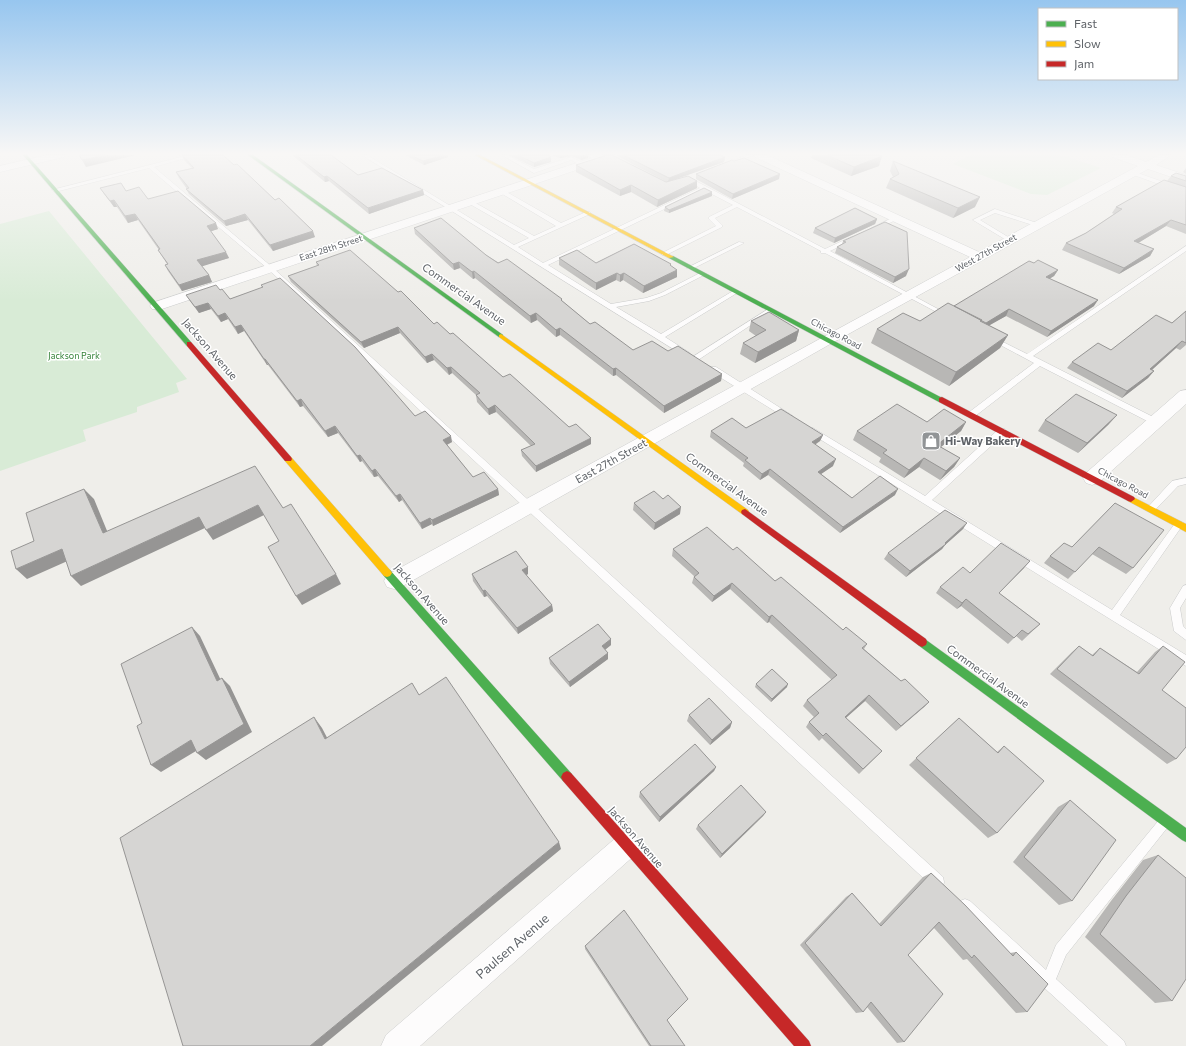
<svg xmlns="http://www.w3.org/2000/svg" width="1186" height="1046" viewBox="0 0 1186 1046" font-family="Commissioner,sans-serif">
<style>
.green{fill:#d8ebd6}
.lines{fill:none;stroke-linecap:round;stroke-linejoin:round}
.lane-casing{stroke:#cbcccc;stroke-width:1}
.street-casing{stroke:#cbcccc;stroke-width:1}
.fast-casing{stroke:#cacacb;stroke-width:1}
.slow-casing{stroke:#cacacb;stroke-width:1}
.jam-casing{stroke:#cacacb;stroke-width:1}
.lane{fill:#fdfcfc;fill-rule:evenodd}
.street{fill:#fdfcfc;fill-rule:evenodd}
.fast{fill:#4caf50;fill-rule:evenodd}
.slow{fill:#ffc107;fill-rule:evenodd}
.jam{fill:#c62828;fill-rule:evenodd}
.wall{fill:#b8b7b5}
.shaded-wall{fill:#969594}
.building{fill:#d6d5d3;stroke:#969594}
.labels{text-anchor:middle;stroke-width:3;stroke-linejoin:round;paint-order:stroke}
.far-street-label{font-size:9px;fill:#5f6368;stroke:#fff}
.far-park-label{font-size:9px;fill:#348238;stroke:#fff}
.street-label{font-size:11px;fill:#5f6368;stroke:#fff}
.poi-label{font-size:11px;font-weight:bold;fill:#5f6368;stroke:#fff;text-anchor:start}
.near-street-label{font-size:13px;fill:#5f6368;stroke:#fff}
</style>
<rect width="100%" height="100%" fill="#efeeea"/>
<!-- green -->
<path class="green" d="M970 155H1061L1101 168 1047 195 1031 194 953 164Z
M49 211 187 379 176 383 179 392 137 407V412L83 430 86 441 0 471V224Z"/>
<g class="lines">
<defs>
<path id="lane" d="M189 155H196L154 167 272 267 943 877 944 882 943 887 938 888 933 887 268 269 149 168 55 192 52 190Z
M362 155H367L514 245 529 238 468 203V201H472L534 236 556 226 499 192V190H503L561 223 586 212H590V214L518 247 543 263 700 188 685 179 690 178 825 249 851 237H855V239L830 251 951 316 948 318 946 317 825 253H821V251L737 207 715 218 722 225V227L666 255H662V253L716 226 709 219V217L733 205 704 190 548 265 611 304 646 298 661 293 700 273H704V275L665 295 649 301 616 307 661 334 733 291H737V293L665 337 690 353 689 355H683Z
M502 155H507L534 169 571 157 585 164 580 165 571 160 534 173Z
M587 155H593L600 159 596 160Z
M747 155H753L727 166 722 165Z
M1131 172H1135L1186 190V194L1131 174Z
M995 209 1040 224 1041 225 1036 226 995 213 980 220 1013 240 1008 241 973 220Z
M896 216 899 218 898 219 877 229 872 228Z
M739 242 744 243 692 269 687 268Z
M1186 246V251L1033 356 1159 420 1160 422 1159 424H1153L1040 366 974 417H968L967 415 968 413 1034 363 991 340V338H995L1027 354Z
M770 308 772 309V311L698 360H695L691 358Z
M710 367H716L793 416 792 418H786L710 371Z
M813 428 925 496 999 429H1005L1006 431 1005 433 932 500 1112 610 1176 522H1182L1184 524 1182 526 1120 615 1186 655V666L810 433 809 431 810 429Z
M1186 478V484L1178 486 1154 511H1148L1147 509 1148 507 1172 481Z
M1186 585V598L1180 608 1183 626 1186 629V640L1174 631 1170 608 1183 586Z
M1163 818 1167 820 1169 824 1167 828 1066 955 1056 979 1124 1041 1126 1046H1108L960 911 958 906 960 901 965 899 970 901 1046 970 1056 945 1159 820Z"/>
<path id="street" d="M47 155H65L64 157 0 172V166Z
M601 155H616L615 157 162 309H152L150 306 152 303Z
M754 155H767L979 252 1138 166 1112 157 1111 155H1126L1146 162 1159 155H1171L1156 165 1186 175V182L1148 169 832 343 401 587 394 589 387 587 384 581 387 575 970 257 755 157Z
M1186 390V404L1098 483 1092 485 1086 483 1083 478 1086 473 1180 391Z
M627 832 636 836 640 845 636 854 420 1046H381L386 1035 618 836Z"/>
<path id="fast" d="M23 155H27L191 342V346H187Z
M248 155H253L503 335V337H499Z
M669 256H673L946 400 945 402H939L669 258Z
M387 569 390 570 571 773 573 777 571 781 567 783 563 781 384 576 382 573 384 570Z
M922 637 1186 828V842L1182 840 918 645 917 642 918 639Z"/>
<path id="slow" d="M475 155H480L674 257 669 258Z
M501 334 748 510 749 512 748 514H742L499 337V335Z
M288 456 291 457 390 570 392 573 390 576 387 577 384 576 285 461 284 459 285 457Z
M1131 496 1186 524V532L1128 501 1127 499Z"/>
<path id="jam" d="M187 342H191L291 457 292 459 291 461H285L187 346Z
M942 397 1134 497 1135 499 1131 502 1128 501 939 402V398Z
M745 509 926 639 927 642 926 645 922 647 918 645 742 514 741 512 742 510Z
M567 771 571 773 809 1041 811 1046H794L563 781 561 777 563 773Z"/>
</defs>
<!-- lane casing -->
<use href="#lane" class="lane-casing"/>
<!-- street casing -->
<use href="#street" class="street-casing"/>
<!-- fast casing -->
<use href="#fast" class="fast-casing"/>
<!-- slow casing -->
<use href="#slow" class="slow-casing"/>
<!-- jam casing -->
<use href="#jam" class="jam-casing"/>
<!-- lane -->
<use href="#lane" class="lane"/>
<!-- street -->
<use href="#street" class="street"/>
<!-- fast -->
<use href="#fast" class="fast"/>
<!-- slow -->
<use href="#slow" class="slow"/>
<!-- jam -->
<use href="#jam" class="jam"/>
</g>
<!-- wall -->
<path class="wall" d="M179 155H223L315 237 273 251 248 220 226 226 189 194 186 189H187L179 178 176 172 192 168 184 160 182 155 180 156Z
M292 155H331L358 175 423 190 424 195 369 214 329 181 325 182Z
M405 155H448V157L424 165Z
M508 155H548L551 157V162L534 167Z
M551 155H588V158L581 160 572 156 560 158Z
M616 155H720L725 157 724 162 679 178 697 188 657 207 631 192 620 196 576 172V165L667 182 617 156Z
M812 155H881H880L879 166 851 176 811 158Z
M893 161 975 207 953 218 886 188 890 179 893 177 890 171Z
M1186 168V174L1183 172Z
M696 174 779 179 732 199 696 179Z
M1171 176H1186V234L1166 226 1138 243 1154 249 1150 256 1119 274 1062 250 1066 243 1086 233 1114 214 1112 213 1116 207 1167 181Z
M100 188 126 191 148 199 218 229 211 231 229 258 201 266 209 275 212 282 182 291 168 271 165 265 167 264 162 256 158 250H159L138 220 128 223 117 207H114L104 194Z
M712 196 669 213 664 211 665 207Z
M877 219 875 224 834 243 813 233 815 228Z
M414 228 486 255 562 301 590 324 633 350 668 351 722 374 721 381 664 413 616 375 613 376 560 335 556 337 537 320 531 323 475 278 473 279 460 268 454 270 415 234Z
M843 241 906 276 893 283 835 253 837 247 842 244Z
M559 258 596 263 671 264V266L677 270V277L643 293 623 280 620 282 616 280 596 290 559 265Z
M316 262 434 324 450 334 503 377 569 427 591 444 536 472 522 456 521 450 531 446 496 412 489 415 477 402 476 395 452 373 449 375 434 360 427 363 400 333 364 348 291 282 288 276 317 266Z
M1034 263 1058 270 1054 276 1050 278 1094 306 1047 337 1006 316 989 325 1008 335 1000 348 949 386 871 343 877 329 920 321 954 306Z
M261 285 415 416 452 442 447 445 473 477 498 489 499 495 433 526 432 524 422 529 402 500 399 502 378 476 374 477 362 461 360 462 338 433 328 437 303 406 300 407 268 365H267L244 331 238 334 228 319 221 322 211 309 199 313 190 301 186 295 220 290 230 299 262 288Z
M1186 311V345L1180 350 1176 348 1152 370 1154 371 1148 378 1122 398 1067 368 1072 362 1111 350 1172 323Z
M751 321 799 330 796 341 755 363 740 354 743 343 756 336 749 331Z
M1117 415 1108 425 1078 453 1038 431 1045 420Z
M927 422H966L961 431 941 447 960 458 954 467 940 480 919 467 904 478 879 462 881 458 853 440 857 431Z
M746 428 823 435 820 441 815 445 833 466 821 474 852 498 895 495 840 533 768 475 760 480 743 466 744 463 710 437 711 431Z
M634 503 680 514 654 530 633 510Z
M1115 503 1133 568 1126 574 1092 554 1068 579 1044 563 1050 556 1072 547Z
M963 529 945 545 942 549 906 577 884 559 888 553Z
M673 549 733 550 775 581 843 630 867 644 864 649 901 681 929 702 924 707 896 731 865 701 846 718 882 751 859 774 822 738 819 741 806 727 809 722 814 717 803 706 807 700 832 680 769 622 767 623 730 589 712 602 692 583 694 576 672 556Z
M528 567V574L526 575 552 605 553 611 518 634 487 596 484 597 473 581 472 574Z
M1024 568 999 593 1040 624 1022 641 1016 636 1008 644 961 606 957 609 936 593 940 587 970 573Z
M611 639V645L605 650 608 653V659L570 687 550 664 549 658Z
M1079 646 1092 655 1100 648 1137 672 1155 652 1163 646 1162 690 1176 759 1167 764 1050 674 1072 652Z
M756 684 787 687 771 702 755 687Z
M689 715 732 722 730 728 710 745 687 721Z
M959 718 997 752 1004 746 997 833 988 838 909 765Z
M716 767 714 771 659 822 639 797 640 792Z
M1070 800 1072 901 1059 905 1013 862 1058 807Z
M766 812 763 816 720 858 696 829 698 825Z
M1158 855 1172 1001 1155 1003 1085 937 1111 901 1143 860Z
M931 873 1010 953 1016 952 1027 1012 1016 1013 967 959 963 960 934 928 908 955 904 1042 897 1043 867 1007 863 1012 856 1013 800 945 846 897 852 893 879 924 923 877Z
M585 946 667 1020 685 1046H649L585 949Z"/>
<!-- shaded-wall -->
<path class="shaded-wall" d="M106 155H136L86 167 82 160Z
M444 155H448V157L424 165 423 161Z
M560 155H572V156L560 158Z
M581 155H588V158L581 160Z
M882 156 879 166 851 176 854 167Z
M551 157V162L534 167V163Z
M725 157 724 162 668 182 669 178Z
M780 174 779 179 732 199 733 194Z
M327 176 329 181 325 182 324 177Z
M697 181V188L657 207 658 200Z
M631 185V192L620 196V190Z
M423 190 424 195 369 214 368 208Z
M712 192V196L669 213V210Z
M980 197 975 207 953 218 958 208Z
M114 200 117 207H114L110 201Z
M135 214 138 220 128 223 125 216Z
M245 214 248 220 226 226 224 221Z
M877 219 875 224 834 243 835 238Z
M1171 220 1166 226 1130 248 1134 241Z
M216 223 218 229 209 232 207 226Z
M313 231 315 237 273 251 270 245Z
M1154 249 1150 256 1119 274 1124 268Z
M226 252 229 258 200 267 197 260Z
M459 262 460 268 454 270 453 264Z
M909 269 906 276 893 283 895 277Z
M677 270V277L643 293 644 286Z
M1058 270 1054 276 1043 283 1046 277Z
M474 271 475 278 473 279 472 272Z
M617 273 616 280 596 290V283Z
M624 273 623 280 620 282V275Z
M209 275 212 282 182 291 179 285Z
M1098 300 1094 306 1047 337 1051 331Z
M208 303 211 309 199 313 195 307Z
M1009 309 1006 316 983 329 986 323Z
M225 313 228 319 221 322 218 316Z
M536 313 537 320 531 323 530 316Z
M241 325 244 331 238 334 235 327Z
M398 327 400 333 364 348 361 342Z
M560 328V335L556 337V330Z
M799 330 796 341 755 363 758 352Z
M1008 335 1000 348 949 386 956 372Z
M1182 341 1176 348 1145 376 1150 369Z
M432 354 434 360 427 363 425 357Z
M264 359H265L268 365H267Z
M451 367 452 373 449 375 447 368Z
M616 368V375L613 376V369Z
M1154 371 1148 378 1122 398 1127 391Z
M722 374 721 381 664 413V406Z
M301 399 303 406 300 407 297 401Z
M495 405 496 412 489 415 488 409Z
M1117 415 1108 425 1078 453 1087 443Z
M966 422 961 431 932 454 937 445Z
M335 426 338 433 328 437 325 431Z
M823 435 820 441 809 448 812 442Z
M451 436 452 442 444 446 443 440Z
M591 438V444L536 472V466Z
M360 455 362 461 360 462 357 456Z
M924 458 919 467 904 478 909 470Z
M960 458 954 467 940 480 946 471Z
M836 459 833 466 815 478 818 472Z
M375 469 378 476 374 477 372 471Z
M770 469 768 475 760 480 762 474Z
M84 489 94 499 112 543 103 533Z
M498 489 499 495 433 526 432 520Z
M898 489 895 495 840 533 843 527Z
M400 494 402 500 399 502 396 496Z
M258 505 264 515 213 540 206 530Z
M681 507 680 514 654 530 655 523Z
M199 517 207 527 81 586 71 576Z
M430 518 432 524 422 529 420 523Z
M967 523 963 529 945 545 942 549 906 577 910 571 945 543Z
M62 549 72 559 27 579 16 569Z
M1030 561 1024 568 993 599 999 593Z
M528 567V574L523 577 522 570Z
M336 574 341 584 302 605 296 596Z
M732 583 730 589 712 602 714 596Z
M485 590 487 596 484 597 483 591Z
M966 599 961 606 957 609 962 603Z
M552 605 553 611 518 634 517 628Z
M772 615 769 622 767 623 769 617Z
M192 627 200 636 225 689 217 681Z
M611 639V645L602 652V646Z
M608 653V659L570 687 569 682Z
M222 678 230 686 252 732 206 760 197 753Z
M788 684 787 687 771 702 772 699Z
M869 695 865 701 841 722 845 717Z
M929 702 924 707 896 731 901 726Z
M314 717 322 728 333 749 325 739Z
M732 722 730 728 710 745 712 740Z
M191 740 201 748 161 772 151 765Z
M716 767 714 771 659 822 660 817Z
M766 812 763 816 720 858 722 854Z
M559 842 561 849 322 1046H310Z"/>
<!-- building -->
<path class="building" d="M79 155H106L82 160Z
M182 155H223L234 165 237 164 275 200 279 198 313 231 270 245 245 214 224 221 186 189 189 188 176 172 194 168Z
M296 155H331L358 175 382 168 423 190 368 208 327 176 324 177Z
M410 155H444L423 161Z
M518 155H548L551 157 534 163Z
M607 155H612L666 182 688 176 697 181 658 200 631 185 620 190 576 165Z
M623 155H720L725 157 669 178Z
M827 155H878L882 156 854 167Z
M744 158 780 174 733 194 696 174 732 160 734 161Z
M893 161 980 197 958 208 890 179 899 174Z
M1176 173 1186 176V181L1171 176Z
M1164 180 1186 187V225L1171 220 1134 241 1154 249 1124 268 1066 243 1086 233 1122 209 1116 207Z
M121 183 126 191 139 187 148 199 178 191 216 223 207 226 226 252 197 260 209 275 179 285 165 265 168 264 158 250 160 249 135 214 125 216 114 200 110 201 100 188Z
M704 188 712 192 669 210 665 207Z
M855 208 877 219 835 238 815 228Z
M441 218 486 255 498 263 507 259 562 299 561 300 590 324 595 322 633 350 652 341 668 351 678 346 722 374 664 406 616 368 613 369 560 328 556 330 536 313 530 316 474 271 472 272 459 262 453 264 414 228Z
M885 222 907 232 909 269 895 277 837 247 846 242 843 241Z
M634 244 671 264 670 265 677 270 644 286 624 273 620 275 617 273 596 283 559 258 577 250 596 263Z
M350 250 398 292 401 291 434 324 437 322 450 334 453 333 503 377 510 374 569 427 576 424 591 438 536 466 521 450 535 444 495 405 488 409 476 395 480 393 451 367 447 368 432 354 425 357 398 327 361 342 288 276 319 265 316 262Z
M1038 260 1058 270 1046 277 1098 300 1051 331 1009 309 986 323 954 306 1029 261 1034 263Z
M280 278 355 347 415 416 425 411 451 436 443 440 473 477 484 472 498 489 432 520 430 518 420 523 400 494 396 496 375 469 372 471 360 455 357 456 335 426 325 431 301 399 297 401 265 359H264L241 325 235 327 225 313 218 316 208 303 195 307 186 295 216 285 220 290 222 289 230 299 263 287 261 285Z
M948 303 982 320 980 321 1008 335 956 372 877 329 903 313 920 321Z
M1186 311V343L1182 341 1150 369 1154 371 1127 391 1072 362 1098 343 1111 350 1156 315 1172 323Z
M769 312 799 330 758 352 743 343 766 330 751 321Z
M1076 394 1117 415 1087 443 1045 420Z
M897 404 927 422 944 409 966 422 937 445 960 458 946 471 924 458 909 470 883 453 887 450 857 431Z
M781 409 823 435 812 442 836 459 818 472 852 498 880 476 898 489 843 527 770 469 762 474 745 460 748 458 711 431 732 418 746 428Z
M255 466 283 508 291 504 336 574 296 596 268 547 279 541 258 505 206 530 199 517 71 576 62 549 16 569 11 551 34 541 26 513 84 489 103 533Z
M654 491 663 499 668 495 681 507 655 523 634 503Z
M1115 503 1164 530 1133 568 1099 547 1075 572 1050 556 1064 543 1072 547Z
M945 510 967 523 945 543 946 544 910 571 888 553Z
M707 527 733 550 737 547 775 581 781 577 843 630 846 627 867 644 862 648 901 681 905 679 929 702 901 726 869 695 845 717 882 751 863 769 826 733 823 736 809 722 819 713 807 700 837 675 772 615 769 617 732 583 714 596 694 577 699 573 673 549Z
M1001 543 1030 561 999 593 1040 624 1028 634 1022 630 1014 638 966 599 962 603 940 587 963 567 970 573Z
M516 551 528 567 522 570 552 605 517 628 485 590 483 591 472 574Z
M598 624 611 639 602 646 608 653 569 682 549 658Z
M192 627 217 681 222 678 244 724 197 753 191 740 151 765 137 726 142 723 121 664Z
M1079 646 1093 656 1100 648 1139 674 1163 646 1185 662 1162 690 1186 708V747L1176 759 1057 669Z
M772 669 788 684 772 699 756 684Z
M446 677 559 842 310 1046H183L120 838 314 717 325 739 412 683 419 695Z
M709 698 732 722 712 740 689 715Z
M959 718 998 753 1004 746 1044 781 997 833 916 758Z
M695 744 716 767 660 817 640 792Z
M741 785 766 812 722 854 698 825Z
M1070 800 1116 840 1072 901 1024 857Z
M1158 855 1186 878V979L1172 1001 1100 934 1126 896Z
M931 873 965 905 1013 956 1016 952 1048 984 1027 1012 974 955 972 958 939 922 908 955 943 994 904 1042 871 1002 863 1012 805 943 852 893 881 926Z
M624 910 688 999 667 1020 685 1046H651L585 946Z"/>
<!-- sky -->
<linearGradient id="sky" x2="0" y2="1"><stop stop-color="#97c6ef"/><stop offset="0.51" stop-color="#f8f7f6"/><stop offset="1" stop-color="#f8f7f6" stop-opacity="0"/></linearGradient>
<rect width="1186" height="301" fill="url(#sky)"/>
<!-- icons -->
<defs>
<symbol id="shop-square" viewBox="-11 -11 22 22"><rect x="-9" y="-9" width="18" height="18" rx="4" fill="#919496" stroke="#fff"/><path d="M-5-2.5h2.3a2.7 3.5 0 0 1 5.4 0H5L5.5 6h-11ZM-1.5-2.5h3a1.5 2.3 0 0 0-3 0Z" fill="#fff"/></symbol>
</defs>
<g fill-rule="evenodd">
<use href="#shop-square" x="920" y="430" width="22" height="22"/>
</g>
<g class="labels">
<!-- far-street labels -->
<g class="far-street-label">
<text transform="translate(331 248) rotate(-18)" y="3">East 28th Street</text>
<text transform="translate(986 253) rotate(-29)" y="3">West 27th Street</text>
<text transform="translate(836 334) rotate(28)" y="3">Chicago Road</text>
<text transform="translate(1123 483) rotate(28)" y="3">Chicago Road</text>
</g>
<!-- far-park labels -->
<g class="far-park-label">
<text x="74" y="359">Jackson Park</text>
</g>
<!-- street labels -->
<g class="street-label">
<text transform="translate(464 294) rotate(35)" y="4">Commercial Avenue</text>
<text transform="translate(210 349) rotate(49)" y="4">Jackson Avenue</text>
<text transform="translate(611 461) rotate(-29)" y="4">East 27th Street</text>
<text transform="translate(727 484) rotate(36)" y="4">Commercial Avenue</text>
<text transform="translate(422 594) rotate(49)" y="4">Jackson Avenue</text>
<text transform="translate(988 676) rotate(36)" y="4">Commercial Avenue</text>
<text transform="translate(636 837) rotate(49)" y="4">Jackson Avenue</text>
</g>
<!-- poi labels -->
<g class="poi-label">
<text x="945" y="445">Hi-Way Bakery</text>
</g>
<!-- near-street labels -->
<g class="near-street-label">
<text transform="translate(512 946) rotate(-41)" y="5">Paulsen Avenue</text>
</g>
</g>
<!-- legend -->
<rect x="1038" y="8" width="140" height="72" fill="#ffffff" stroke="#bfc1c3"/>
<rect x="1046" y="21" width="20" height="6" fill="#4caf50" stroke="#bfc1c3"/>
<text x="1074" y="28" font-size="12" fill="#5f6368">Fast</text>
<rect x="1046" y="41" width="20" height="6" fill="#ffc107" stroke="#bfc1c3"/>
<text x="1074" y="48" font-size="12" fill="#5f6368">Slow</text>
<rect x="1046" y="61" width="20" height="6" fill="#c62828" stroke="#bfc1c3"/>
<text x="1074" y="68" font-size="12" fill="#5f6368">Jam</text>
</svg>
